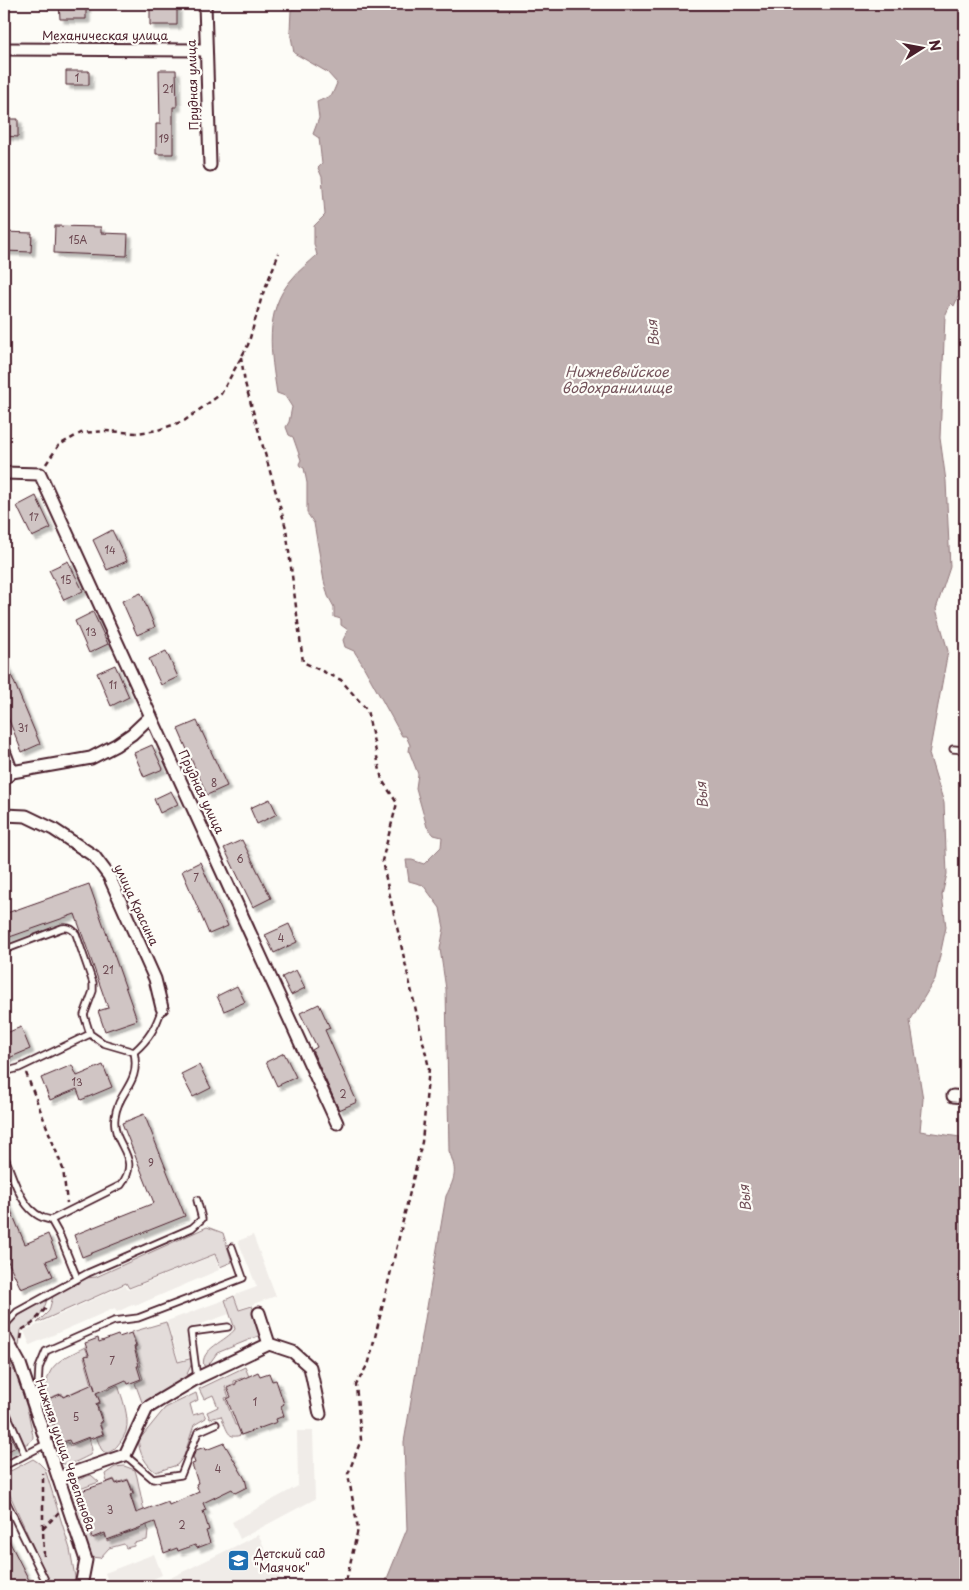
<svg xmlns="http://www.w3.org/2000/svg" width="969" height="1590" viewBox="0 0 969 1590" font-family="'Playpen Sans',sans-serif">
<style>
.built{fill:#f0ece8}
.green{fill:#e3dcda;stroke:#967e82}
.water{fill:#c0b1b1;stroke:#91777b}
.building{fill:#d0c5c4;stroke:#4a1f2b;filter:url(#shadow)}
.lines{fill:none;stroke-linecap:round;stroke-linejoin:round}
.service-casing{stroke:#4a1f2b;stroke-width:9}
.minor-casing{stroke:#4a1f2b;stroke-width:15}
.path{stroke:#4a1f2b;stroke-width:2.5;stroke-dasharray:5 4;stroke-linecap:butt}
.service{stroke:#fdfcf7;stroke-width:5.5}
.minor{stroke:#fdfcf7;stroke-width:11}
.labels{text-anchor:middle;stroke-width:4.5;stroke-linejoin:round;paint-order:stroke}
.number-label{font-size:10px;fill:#6c4851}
.street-label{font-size:12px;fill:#4a1f2b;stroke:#fdfcf7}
.poi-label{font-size:12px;fill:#4a1f2b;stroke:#fdfcf7;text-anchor:start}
.water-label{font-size:14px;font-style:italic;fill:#73525a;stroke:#fdfcf7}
</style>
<defs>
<filter id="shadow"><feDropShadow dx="4" dy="4" stdDeviation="1" flood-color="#0004"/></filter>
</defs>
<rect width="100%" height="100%" fill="#fdfcf7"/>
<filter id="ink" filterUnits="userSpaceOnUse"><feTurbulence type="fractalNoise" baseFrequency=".02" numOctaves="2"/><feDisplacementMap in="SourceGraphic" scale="10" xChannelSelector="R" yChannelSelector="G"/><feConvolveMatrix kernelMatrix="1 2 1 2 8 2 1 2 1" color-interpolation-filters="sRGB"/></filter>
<g filter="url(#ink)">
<!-- built -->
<path class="built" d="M253 1235 276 1296 239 1309 235 1295 257 1287 238 1241Z
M215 1255 219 1270 135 1306 134 1304 117 1312 115 1308 30 1345 24 1331 125 1285 128 1290Z
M224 1300 229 1314 187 1329 195 1355 179 1361 167 1321Z
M297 1431H313L315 1499 240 1539 232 1522 298 1486Z
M258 1535 284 1586H154Z
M154 1554 162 1575 138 1586H110L105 1573Z"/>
<!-- green -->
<path class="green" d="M207 1227 223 1233 232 1262 220 1267 215 1254 129 1288 126 1283 37 1323 49 1311 53 1296 86 1278 96 1277Z
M234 1296 239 1310 252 1306 263 1334 217 1353 207 1367 204 1366C199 1349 227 1341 235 1329L225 1300Z
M47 1299C44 1313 34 1324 21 1330L19 1346 16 1348 8 1334 7 1328 15 1318Z
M166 1322 178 1362 193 1358V1361L183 1383 144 1403 142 1402 135 1383 143 1379 139 1367 141 1366 135 1348 137 1346 132 1332Z
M85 1347 88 1354 84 1357 93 1388 82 1392 80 1389 63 1397 62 1393 47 1399C43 1365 60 1360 85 1347Z
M4 1351C17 1374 26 1400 31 1426 31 1429 33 1434 33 1437 32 1442 28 1443 24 1445L4 1399Z
M245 1367 250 1379 244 1382 242 1378 234 1381V1384L225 1387 229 1397 225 1398 235 1425H239L251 1431C228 1441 230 1437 221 1416L210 1419 207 1412 218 1407 213 1395 204 1399 199 1389Z
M118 1385C122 1398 130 1417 126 1431 124 1438 110 1460 102 1450 100 1448 99 1442 97 1439V1437L104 1435 100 1424 103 1422 97 1404 100 1403 96 1391 106 1387 107 1390Z
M196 1393 198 1400 190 1404 193 1415 203 1412 206 1418 194 1425 184 1456 177 1465 156 1472C147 1467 137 1450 139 1440L165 1408Z
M47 1400 51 1411 48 1413 55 1431 52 1433 57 1445 68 1442 70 1446 89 1438 92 1450 90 1455C83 1458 73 1465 64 1464 48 1461 41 1413 47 1400Z
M33 1459 39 1463 45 1469 70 1549 75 1577 72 1586H51L5 1484V1474Z
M124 1466 135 1470 137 1477 148 1530 147 1540 134 1543V1546L126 1548 124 1544 109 1548 100 1558 91 1557 86 1548 74 1507 83 1497 85 1503 82 1505 90 1522 87 1524 91 1539 105 1535 107 1541 122 1536 121 1531H124L125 1534 140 1529 131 1495 134 1493 128 1479 116 1483 114 1479 107 1482 105 1474 115 1467Z
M91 1475 99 1482 80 1489 81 1493 73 1502C69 1485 75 1480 91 1475Z"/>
<!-- water -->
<path class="water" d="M316 4H965V288L964 291 965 294 958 297 954 306 951 303 945 316 940 438 946 481 950 567 936 609 948 651 929 754 944 803 947 874 942 895 946 927 935 979 910 1021 923 1099 920 1131 960 1137 965 1147V1586H384L407 1529 404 1442 446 1196C456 1176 457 1171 449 1151L446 989 440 949 444 928 440 908 423 885 409 881 406 860H412L424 864 441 847 442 837 434 835 427 827 416 788 418 774 409 751 410 745 406 736H402L361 662 354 651 345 647 343 640 348 630 341 625V619L334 617V607L328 596 324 581 314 523 307 513V483L304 468 300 466 299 464 301 460 293 437 289 435 286 427 289 422 292 407 285 396 277 393C271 355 263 311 292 279 299 270 309 263 317 255L314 244V226L325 215 322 177 318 168 322 164 319 138 313 134 319 118 317 102 332 95 337 83 327 72 294 53 290 31 291 10 301 7 309 9 313 8Z"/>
<!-- building -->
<path class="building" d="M59 4H86V19H60Z
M150 5 177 6V25H150Z
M159 70H176L177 107H173V154H156V124H160Z
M66 71H89V85H66Z
M4 119H18V137L4 136Z
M55 226 101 227V233L128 234 127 256 54 253Z
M4 232 32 233 31 252 4 251Z
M36 496 51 528 32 537 17 506Z
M112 530 127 561 107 570 93 540Z
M68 561 83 591 64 600 49 570Z
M141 593 155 627 137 635 122 601Z
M93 612 108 644 89 653 75 621Z
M166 651 178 677 161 685 149 659Z
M4 658 40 744 22 752 4 708Z
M115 665 129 697 111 706 97 673Z
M197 721 227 786 207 795 178 729Z
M152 745 163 769 144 777 134 753Z
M171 791 178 804 160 813 154 799Z
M270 799 277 814 257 824 250 808Z
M242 840 271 898 253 907 224 848Z
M200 862 228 926 209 934 182 871Z
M89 884 137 1020 105 1031 98 1011 108 1008 75 914 4 939V914Z
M289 924 297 942 274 953 265 935Z
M296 970 305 988 291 995 282 977Z
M237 986 245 1002 224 1011 217 996Z
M319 1004 330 1028 325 1030 357 1102 339 1110 312 1050 317 1047 300 1013Z
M21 1027 30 1049 4 1060V1034Z
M284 1053 296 1077 277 1086 266 1062Z
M72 1065 77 1076 103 1065 112 1087 81 1100 77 1089 50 1100 41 1078Z
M199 1065 211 1088 193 1097 181 1074Z
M144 1114 185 1216 82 1257 74 1235 154 1203 122 1123Z
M4 1194 25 1244 48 1234 57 1257 46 1261 53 1276 21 1289 4 1253Z
M131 1333 136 1346 134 1347 139 1366H137L141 1379 128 1384 126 1380 96 1393 100 1402 96 1404 102 1422 99 1423 103 1434 90 1439 89 1437 71 1444 69 1440 57 1444 54 1433 56 1431 50 1412H53L48 1399 61 1394 63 1397 93 1384 95 1390 85 1356 89 1355 85 1343 98 1338 99 1342 118 1335 119 1337Z
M258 1372 260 1376 269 1373 272 1381 276 1380 284 1404 281 1406 284 1416 276 1419 277 1422 241 1435 227 1399 231 1397 227 1388 236 1384V1382Z
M4 1423 16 1447 4 1453Z
M224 1443 245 1479 247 1487 235 1493 232 1489 203 1503 206 1510 203 1511 209 1530 206 1531 210 1543 197 1548 195 1545 178 1551 177 1548 164 1553 155 1522 107 1540 105 1533 92 1538 88 1524 92 1522 83 1505 86 1503 81 1491 114 1480 116 1484 128 1480 133 1493 130 1495 136 1513 168 1501 169 1505 199 1492 196 1484 198 1483 192 1464 195 1463 193 1457 196 1450 205 1447 206 1450Z
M4 1531 32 1586H4Z"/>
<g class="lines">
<defs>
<path id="service" d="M953 749 965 750
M4 950 62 928C69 927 73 929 76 934L93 983V991L84 1015 90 1034 103 1043 134 1052
M4 1072 19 1068 90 1034
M4 1155C14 1179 22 1216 51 1220
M77 1278 60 1236 51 1220 121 1185C143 1156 111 1146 115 1117 118 1091 141 1084 134 1052 149 1039 156 1027 162 1008
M4 1326 17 1312 88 1273 192 1228 202 1219 197 1200
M197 1378 191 1332 228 1327
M37 1404 39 1368 46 1351 114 1321 138 1318 243 1278 232 1247
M4 1407 25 1455
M125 1455 153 1479 181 1475 198 1432 216 1424
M4 1466 46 1444
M4 1497 48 1586"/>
<path id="minor" d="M205 4 210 165
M4 49 206 50
M4 473 40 474 337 1123
M4 751 12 772
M4 779 12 772 91 758 116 745 132 734 151 716
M4 815 26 816 53 829 94 856 109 876 155 979 162 1008
M953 1096 965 1097
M259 1313 269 1344 293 1352 310 1367 320 1414
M4 1335 20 1364 86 1560 81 1586
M58 1478 125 1455 147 1408 197 1378 269 1344"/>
</defs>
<!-- service casing -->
<use href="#service" class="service-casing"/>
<!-- minor casing -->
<use href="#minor" class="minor-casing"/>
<!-- path -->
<path class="path" d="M241 357 245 383 286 528 303 662 341 680 367 710 382 780 397 803 382 861 429 1068 422 1142 369 1362 356 1385 361 1440 348 1474 358 1529 345 1586
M46 464 59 445 81 433 106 431 137 433 158 430 184 421 221 394 248 345 262 296 279 253
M26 1073 63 1169 67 1203
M21 1339 23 1329 32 1324 46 1308
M43 1528V1473
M44 1556 43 1529 59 1512"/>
<!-- service -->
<use href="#service" class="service"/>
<!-- minor -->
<use href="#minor" class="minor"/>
</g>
</g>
<!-- icons -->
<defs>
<symbol id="school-square" viewBox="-11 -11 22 22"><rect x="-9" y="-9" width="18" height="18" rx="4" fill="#1f6fb2" stroke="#fdfcf7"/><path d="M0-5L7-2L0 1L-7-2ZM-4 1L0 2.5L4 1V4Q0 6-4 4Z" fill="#fff"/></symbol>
</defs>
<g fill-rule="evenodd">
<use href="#school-square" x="226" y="1548" width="25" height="25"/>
</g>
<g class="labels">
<!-- number labels -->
<g class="number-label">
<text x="77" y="82">1</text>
<text x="168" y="93">21</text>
<text x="164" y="143">19</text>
<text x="78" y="244">15А</text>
<text x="34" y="521">17</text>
<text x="110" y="554">14</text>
<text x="66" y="584">15</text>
<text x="91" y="636">13</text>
<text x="113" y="689">11</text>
<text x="23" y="732">31</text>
<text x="214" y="787">8</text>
<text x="240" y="863">6</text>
<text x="196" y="882">7</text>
<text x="281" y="942">4</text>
<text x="108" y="974">21</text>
<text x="77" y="1086">13</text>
<text x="343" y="1098">2</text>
<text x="151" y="1167">9</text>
<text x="112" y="1365">7</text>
<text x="255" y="1406">1</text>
<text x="76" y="1421">5</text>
<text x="218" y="1473">4</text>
<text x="110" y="1514">3</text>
<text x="182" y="1529">2</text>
</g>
<!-- street labels -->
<g class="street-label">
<text x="105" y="40">Механическая улица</text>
<text transform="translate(193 85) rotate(-92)" y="4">Прудная улица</text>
<text transform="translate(201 792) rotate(65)" y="4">Прудная улица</text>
<text transform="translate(136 905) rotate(65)" y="4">улица Красина</text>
<text transform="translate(65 1455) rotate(71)" y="4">Нижняя улица Черепанова</text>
</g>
<!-- poi labels -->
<g class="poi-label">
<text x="254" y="1558">Детский сад<tspan x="254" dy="14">"Маячок"</tspan></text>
</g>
<!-- water labels -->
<g class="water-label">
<text transform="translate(653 333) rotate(-96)" y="5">Выя</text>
<text x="617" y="377">Нижневыйское<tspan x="617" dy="16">водохранилище</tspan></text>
<text transform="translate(702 795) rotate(-96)" y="5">Выя</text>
<text transform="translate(745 1198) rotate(-96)" y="5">Выя</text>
</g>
</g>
<!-- margin -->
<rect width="969" height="1590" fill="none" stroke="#fdfcf7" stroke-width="20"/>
<rect x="10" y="10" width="949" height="1570" fill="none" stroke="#4a1f2b" stroke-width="2" filter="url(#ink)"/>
<!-- north arrow -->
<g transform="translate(922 48) rotate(79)" stroke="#fdfcf7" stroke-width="4" paint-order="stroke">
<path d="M0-4L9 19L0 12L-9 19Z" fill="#4a1f2b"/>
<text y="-8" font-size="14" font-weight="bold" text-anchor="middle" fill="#4a1f2b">N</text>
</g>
</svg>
